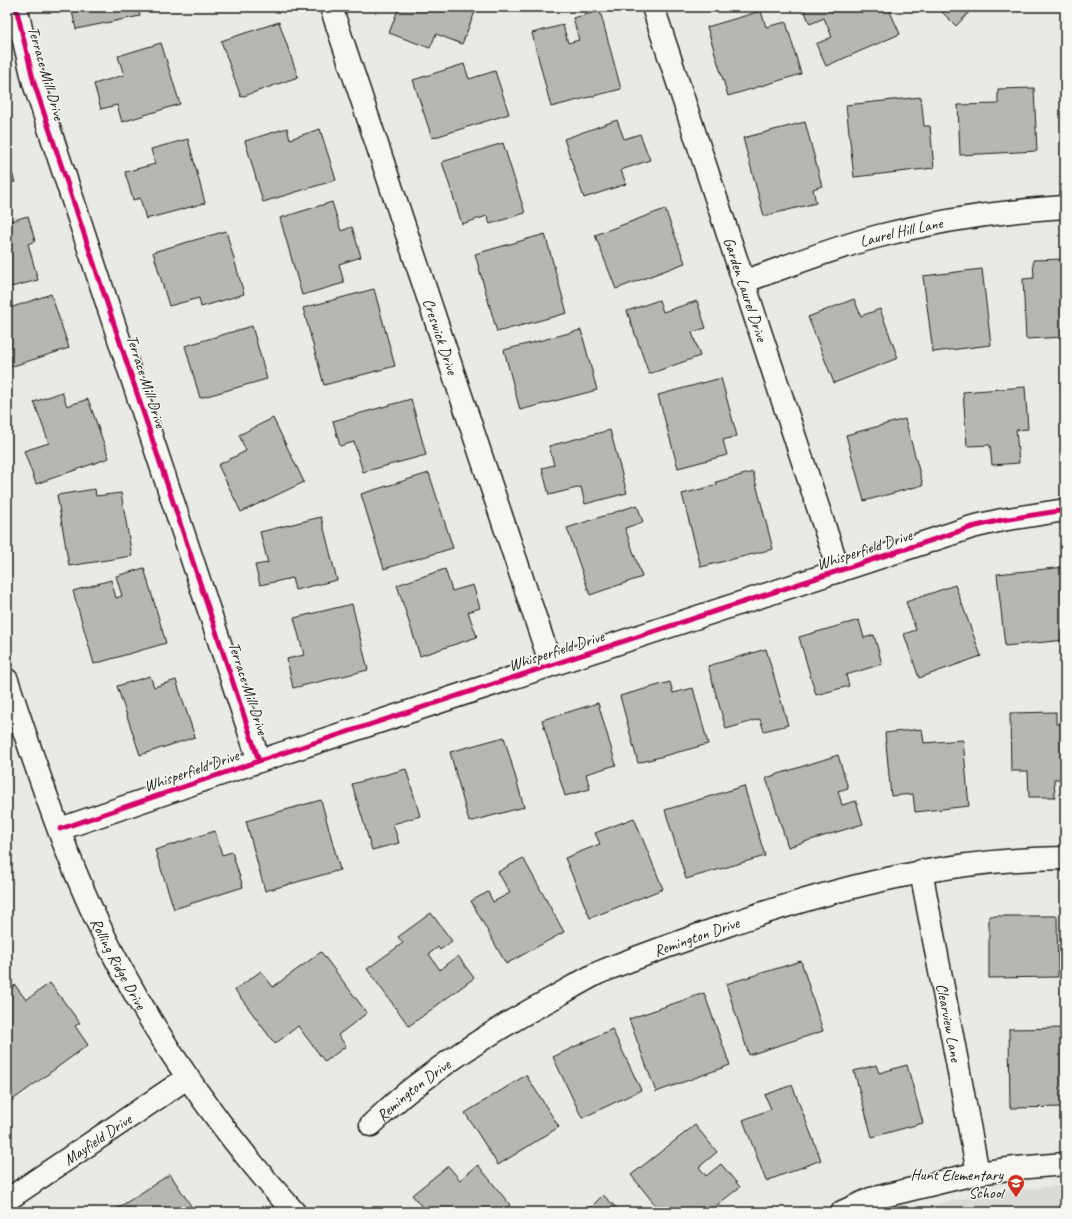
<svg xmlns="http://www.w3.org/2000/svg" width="1072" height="1219" viewBox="0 0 1072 1219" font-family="Caveat,sans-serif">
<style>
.built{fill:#dadad6}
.building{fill:#b6b6b3;stroke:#1c1c1c}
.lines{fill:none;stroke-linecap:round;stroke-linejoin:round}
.minor-casing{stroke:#1c1c1c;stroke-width:25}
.minor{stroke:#f6f6f2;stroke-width:22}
.cycleway-casing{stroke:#f6f6f2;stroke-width:8}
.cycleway{stroke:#d6006c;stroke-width:5}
.labels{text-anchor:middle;stroke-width:3;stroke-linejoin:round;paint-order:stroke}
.street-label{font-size:16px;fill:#1c1c1c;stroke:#f6f6f2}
.poi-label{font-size:16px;fill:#1c1c1c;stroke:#f6f6f2;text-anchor:end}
</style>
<rect width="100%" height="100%" fill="#e9e9e5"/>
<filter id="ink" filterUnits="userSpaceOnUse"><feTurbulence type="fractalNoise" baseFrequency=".025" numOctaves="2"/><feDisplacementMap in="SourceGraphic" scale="8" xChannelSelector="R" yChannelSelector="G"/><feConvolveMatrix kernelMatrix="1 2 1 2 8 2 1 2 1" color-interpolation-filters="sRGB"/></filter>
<g filter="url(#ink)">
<!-- built -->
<path class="built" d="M1065 1185V1212H914L942 1203 993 1192Z"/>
<!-- building -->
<path class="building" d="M71 7H138L140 16 76 29Z
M399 7H477L462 44 436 34 430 48 389 33Z
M534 7H552L535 12Z
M803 7H888L900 34 826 66 816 44 832 37 824 18 810 24Z
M937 7H974L956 26Z
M600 11 621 89 551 107 532 33 563 25 568 43 579 40 573 18Z
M761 11 766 27 786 22 801 74 728 96 707 27Z
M279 22 298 77 241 97 221 41Z
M161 43 180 104 122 122 117 105 101 109 94 84 124 75 118 56Z
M464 64 469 79 495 71 509 114 432 138 413 80Z
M1034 88 1037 151 960 155 958 105 998 104V89Z
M1064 95H1065V148H1062Z
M921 97 924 126H930L934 168 854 177 846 105Z
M617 120 624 139 640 134 650 160 621 170 626 184 584 198 564 139Z
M805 122 822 186 813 189 816 203 764 216 743 138Z
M287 128 290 139 320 129 336 180 263 202 245 141Z
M188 139 205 203 146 219 140 198 133 200 125 172 155 164 151 149Z
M503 143 525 213 490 224 487 216 462 224 442 162Z
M7 159 15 182 7 184Z
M332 202 341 231 352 227 361 257 339 264 344 283 302 295 280 218Z
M665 209 685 263 616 289 595 235Z
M28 216 35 241 28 244 38 280 7 288V222Z
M226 231 244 294 201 307 199 298 169 306 153 252Z
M545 234 567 313 497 332 475 254Z
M1065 259V337L1026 339 1023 279 1034 278 1033 260Z
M982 269 991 345 933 352 923 276Z
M374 289 395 366 324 385 303 308Z
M51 294 69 348 7 368V309Z
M854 299 861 316 880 309 898 358 834 383 808 317Z
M659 300 663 312 697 301 706 328 692 332 700 356 649 374 627 311Z
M252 326 267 379 200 398 185 346Z
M581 330 597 390 520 410 504 350Z
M721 378 737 436 723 440 727 455 678 468 658 395Z
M1025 387 1028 429 1016 430 1019 463 992 465 990 445 967 446 963 392Z
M62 392 67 406 88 399 109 458 36 484 24 451 49 443 34 402Z
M411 399 426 455 363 472 354 442 340 446 333 421Z
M273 418 304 482 241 512 218 465 246 451 239 435Z
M905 419 923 485 864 501 846 435Z
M610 430 627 493 585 504 581 487 549 495 542 468 554 465 549 446Z
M753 472 773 549 701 567 682 494 717 485 716 482Z
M429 473 453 548 384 569 361 494Z
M95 489 96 496 121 493 132 556 69 566 57 495Z
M637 505 643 522 625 528 642 577 590 595 567 528Z
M321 517 337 580 295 590 292 578 260 585 255 565 268 563 260 532Z
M1065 567V640L1005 646 997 574Z
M144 568 166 643 94 664 73 591 111 580 116 598 122 596 116 576Z
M445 569 452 591 473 585 480 608 468 612 477 637 420 656 397 585Z
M955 585 981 656 919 678 904 634 916 630 906 602Z
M352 604 368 670 293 688 287 659 304 655 294 618Z
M859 620 864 638 874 635 882 664 846 675 849 686 816 695 799 637Z
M766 649 788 725 764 731 760 719 726 729 708 666Z
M150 676 154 687 176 680 195 737 140 755 117 686Z
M670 682 673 693 693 688 708 744 638 763 620 696Z
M598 703 616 765 586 774 590 789 565 796 542 720Z
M1056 712V724H1065V779H1054L1055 797H1029L1028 771H1011L1010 713Z
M922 729 924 743 963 740 969 806 915 812 913 794 891 796 885 733Z
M504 737 524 807 469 822 450 752Z
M838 755 848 788 838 791 842 805 856 801 863 824 788 847 766 778Z
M406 769 420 816 393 824 399 843 372 850 352 784Z
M744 786 765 856 686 879 665 810Z
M321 800 340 870 265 891 246 821Z
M634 818 663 889 590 918 565 858 600 844 595 833Z
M215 831 222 855 232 852 243 887 174 909 155 850Z
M523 858 564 932 506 964 471 901 488 892 493 902 510 893 498 872Z
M431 913 452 941 440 950 438 947 429 954 440 970 458 956 474 978 409 1026 367 969 403 943 398 937Z
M989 916H1057L1058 977 989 978Z
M321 952 367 1013 338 1035 346 1046 325 1062 298 1026 275 1044 235 990 261 971 273 987Z
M801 961 823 1031 749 1055 726 984Z
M50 983 80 1023 75 1026 88 1045 7 1104V1024L11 1021 7 1016V992L15 985 26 1000Z
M704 993 730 1065 656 1092 629 1019Z
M1065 1028V1107L1010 1108 1009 1029Z
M612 1029 641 1090 582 1118 553 1057Z
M876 1065 879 1073 907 1065 923 1123 872 1137 854 1071Z
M526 1075 559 1127 498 1165 465 1113Z
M792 1085 821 1160 766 1181 743 1120 771 1109 765 1095Z
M695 1125 717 1152 699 1167 706 1176 721 1164 740 1187 708 1212H661L631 1175Z
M478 1165 510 1205 501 1212H426L412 1195 448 1166 460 1180Z
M170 1174 195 1212H112Z
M603 1195 621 1212H586Z"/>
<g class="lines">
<defs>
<g id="minor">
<path d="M16 7 34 83 259 761"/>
<path id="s1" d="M331 7 551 665"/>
<path id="s2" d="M653 7 839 571"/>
<path id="s3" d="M743 282C788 266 833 248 879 236 940 220 1002 211 1065 207"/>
<path id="s4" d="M7 680C39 776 71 876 119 965 167 1054 226 1137 294 1212"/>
<path d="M60 829 259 761 972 527 1002 520 1065 510"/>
<path id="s5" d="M921 871 978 1173"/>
<path id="s6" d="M371 1125C385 1112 399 1098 414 1087 458 1053 506 1023 555 997 569 989 584 980 598 973 646 953 696 936 745 919 850 884 953 859 1065 858"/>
<path id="s7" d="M7 1200 187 1078"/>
<path d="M842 1212 871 1199 978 1173 1016 1168 1065 1164"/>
</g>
</defs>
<!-- minor casing -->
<use href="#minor" class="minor-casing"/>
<!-- minor -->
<use href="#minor" class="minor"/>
<defs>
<path id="cycleway" d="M16 7 34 83 259 761
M60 829 259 761 972 527 1002 520 1065 510"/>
</defs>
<!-- cycleway casing -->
<use href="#cycleway" class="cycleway-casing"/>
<!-- cycleway -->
<use href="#cycleway" class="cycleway"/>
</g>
</g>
<!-- icons -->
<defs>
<symbol id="school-pin" viewBox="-11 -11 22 30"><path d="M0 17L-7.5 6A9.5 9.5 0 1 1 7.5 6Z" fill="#c8321e" stroke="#f6f6f2"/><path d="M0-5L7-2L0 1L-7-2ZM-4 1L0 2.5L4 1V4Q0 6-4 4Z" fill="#fff"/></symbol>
</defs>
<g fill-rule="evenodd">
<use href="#school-pin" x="1006" y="1173" width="20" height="27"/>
</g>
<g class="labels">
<!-- street labels -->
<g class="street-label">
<text transform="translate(47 73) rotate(74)" y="6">Terrace Mill Drive</text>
<text dy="6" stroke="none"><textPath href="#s3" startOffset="166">Laurel Hill Lane</textPath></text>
<text dy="6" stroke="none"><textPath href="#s2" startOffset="297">Garden Laurel Drive</textPath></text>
<text dy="6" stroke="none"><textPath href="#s1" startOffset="347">Creswick Drive</textPath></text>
<text transform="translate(147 381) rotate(72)" y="6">Terrace Mill Drive</text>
<text transform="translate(864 549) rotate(-18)" y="6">Whisperfield Drive</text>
<text transform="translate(556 650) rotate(-18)" y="6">Whisperfield Drive</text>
<text transform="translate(249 688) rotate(72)" y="6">Terrace Mill Drive</text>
<text transform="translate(191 770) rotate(-19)" y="6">Whisperfield Drive</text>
<text dy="6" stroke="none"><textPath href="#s6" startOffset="379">Remington Drive</textPath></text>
<text dy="6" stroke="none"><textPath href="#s4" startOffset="305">Rolling Ridge Drive</textPath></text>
<text dy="6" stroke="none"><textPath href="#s5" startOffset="154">Clearview Lane</textPath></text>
<text dy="6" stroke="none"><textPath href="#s6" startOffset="55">Remington Drive</textPath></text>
<text dy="6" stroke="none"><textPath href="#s7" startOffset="109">Mayfield Drive</textPath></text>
</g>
<!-- poi labels -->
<g class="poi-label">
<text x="1003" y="1180">Hunt Elementary<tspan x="1003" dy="18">School</tspan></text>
</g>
</g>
<!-- margin -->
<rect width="1072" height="1219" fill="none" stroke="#f6f6f2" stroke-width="24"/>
<rect x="12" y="12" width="1048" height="1195" fill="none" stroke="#1c1c1c" stroke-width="1.5" filter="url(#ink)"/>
</svg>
